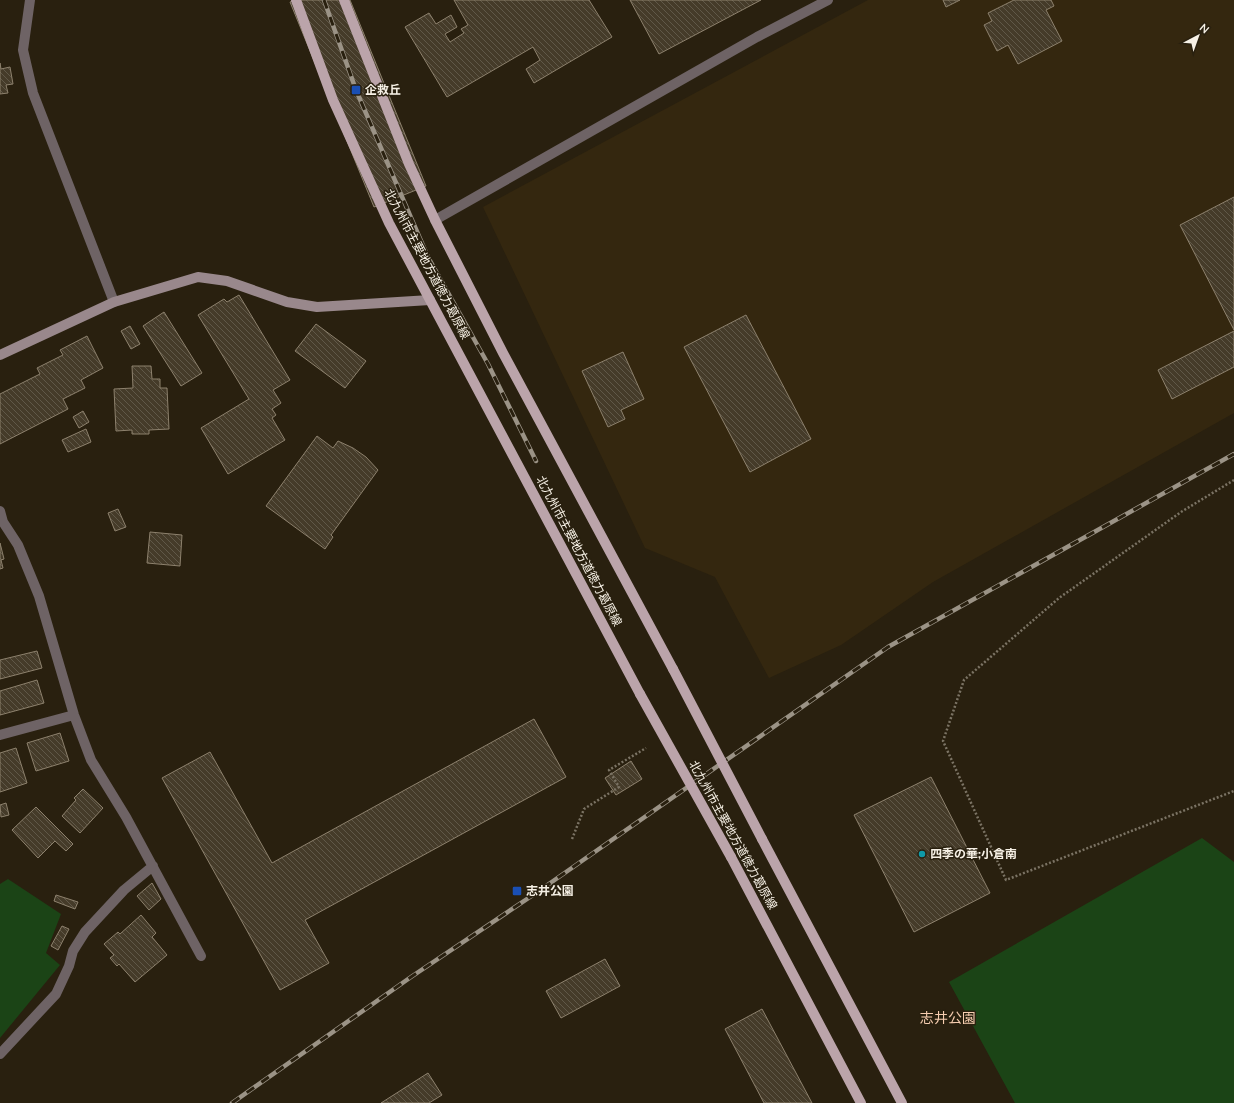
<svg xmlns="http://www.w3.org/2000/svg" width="1234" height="1103" viewBox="0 0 1234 1103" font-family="'Nunito Sans','Noto Sans JP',sans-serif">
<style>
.built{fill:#34270f}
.pitch{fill:#1b4416}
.building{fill:url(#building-back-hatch);stroke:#8d816d}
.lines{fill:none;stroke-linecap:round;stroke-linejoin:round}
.path{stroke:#7b7364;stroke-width:2.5;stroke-dasharray:2 2;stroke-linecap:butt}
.street{stroke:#6e6365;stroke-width:10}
.secondary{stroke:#99888c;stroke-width:10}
.primary{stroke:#bba4aa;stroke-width:10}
.rail-casing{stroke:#9b9386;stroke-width:4.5}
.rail{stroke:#29200f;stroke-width:3;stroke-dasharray:9;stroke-linecap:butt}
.primary-bridge{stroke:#bba4aa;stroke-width:10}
.transit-dot{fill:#1a4fb4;stroke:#29200f;stroke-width:1.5}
.culture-dot{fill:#0f9aa8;stroke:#29200f;stroke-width:1.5}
.labels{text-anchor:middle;stroke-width:3;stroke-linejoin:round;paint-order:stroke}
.poi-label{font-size:12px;font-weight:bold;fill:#f6f0e5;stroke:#29200f;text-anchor:start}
.street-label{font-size:12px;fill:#f6f0e5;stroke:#29200f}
.quarter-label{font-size:14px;fill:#f6cdb0;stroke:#29200f}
</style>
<defs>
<pattern id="building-back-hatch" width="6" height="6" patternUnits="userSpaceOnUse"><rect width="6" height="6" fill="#453b29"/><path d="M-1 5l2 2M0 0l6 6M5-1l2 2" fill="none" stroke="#605848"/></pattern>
</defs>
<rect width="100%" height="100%" fill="#29200f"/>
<!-- built -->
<path class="built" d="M868 0H1234V413L933 582 841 645 769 678 715 577 645 548 483 207Z"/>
<!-- pitch -->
<path class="pitch" d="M1202 838 1234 862V1103H1015L949 982Z
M8 879 61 914 46 953 60 965 0 1038V884Z"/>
<!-- building -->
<path class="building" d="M295 0H350L426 186 374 207 290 2Z
M454 0H589L612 37 534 83 526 69 540 60 533 47 447 97 405 27 429 13 436 24 451 15 457 27 445 34 450 42 464 33 461 29 468 25Z
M630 0H761L659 54Z
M943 0H960L946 7Z
M1014 0H1051L1054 6 1046 10 1062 41 1018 64 1008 45 997 51 984 25 992 21 988 13Z
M0 63 1 69 10 67 13 84 6 85 8 93 0 94Z
M1234 197V330L1180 225Z
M239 295 290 380 273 390 281 403 272 409 276 415 272 418 285 440 228 474 201 428 249 399 198 315 224 299 227 302Z
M164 312 202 373 181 386 143 326Z
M746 315 811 439 750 472 684 347Z
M316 324 366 361 345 388 295 351Z
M130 326 140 344 131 349 121 331Z
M1234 331V367L1172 399 1158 370Z
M87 336 103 368 81 380 85 388 63 399 68 409 0 444V394L40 374 37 368 63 355 60 350Z
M623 352 644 399 621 410 625 419 608 427 582 371Z
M132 366H151L152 379H160V388H167L169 429 149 430V434H132V430L116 431 114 389 133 388Z
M83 411 89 422 79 428 73 417Z
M86 429 91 442 68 452 62 440Z
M317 436 333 448 338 441 353 448 366 457 378 470 331 535 333 537 325 549 266 506Z
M118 509 126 527 115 531 108 513Z
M150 532 182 535 180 566 147 563Z
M0 543 4 559 1 560 3 568 0 569Z
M37 651 42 668 0 679V660Z
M37 680 44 703 0 715V691Z
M534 719 566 777 305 920 329 963 280 990 162 778 210 752 272 863Z
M60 733 69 761 36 771 27 743Z
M16 748 27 783 0 792V753Z
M631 761 642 779 616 795 605 778Z
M931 777 990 893 914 932 854 815Z
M83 789 103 808 80 833 62 816 76 800 74 798Z
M6 803 9 815 1 817 0 805Z
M36 807 73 844 66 851 55 841 38 858 12 830Z
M152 883 161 899 149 910 137 896Z
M56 895 78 902 75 909 54 901Z
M141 915 156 933 152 937 167 955 135 982 119 964 117 966 110 958 114 955 104 944 118 932 120 934Z
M62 926 69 929 58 950 51 946Z
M605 959 620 986 561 1018 546 991Z
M762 1009 812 1103H764L725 1029Z
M428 1073 442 1095 429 1103H381Z"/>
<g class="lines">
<!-- path -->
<path class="path" d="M1234 480 1181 512 1059 598 964 680 943 741 1006 880 1234 791
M572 839 584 809 619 787 609 770 646 748"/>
<!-- street -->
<path class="street" d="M30 0 23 50 33 93 114 302
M435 220 757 37 828 0
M0 511 3 522 18 545 39 596 74 715 91 760 126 817 201 956
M0 735 74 715
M0 1054 56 994 69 966 73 951 85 932 124 890 153 866"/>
<!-- secondary -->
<path class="secondary" d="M0 355 114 302 198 277 227 281 287 302 317 307 430 300"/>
<!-- primary -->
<path class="primary" d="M296 0 333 100 389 223 640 694
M344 0 409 164 435 220 503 353 673 669
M762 839 902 1103
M731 857 861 1103"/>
<defs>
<path id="rail" d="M324 0 356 90 428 257 488 364 536 461
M232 1103 411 977 536 893 888 647 1234 454"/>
</defs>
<!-- rail casing -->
<use href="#rail" class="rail-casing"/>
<!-- rail -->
<use href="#rail" class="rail"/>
<!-- primary-bridge -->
<path class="primary-bridge" d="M673 669 762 839
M640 694 731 857"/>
</g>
<!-- markers -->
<g class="transit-dot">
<rect x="351" y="85" width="10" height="10" rx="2"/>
<rect x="512" y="886" width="10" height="10" rx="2"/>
</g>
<circle class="culture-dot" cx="922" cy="854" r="4"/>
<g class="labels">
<!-- poi labels -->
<g class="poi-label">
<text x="365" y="94">企救丘</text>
<text x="930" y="858">四季の華;小倉南</text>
<text x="526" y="895">志井公園</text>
</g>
<!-- street labels -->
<g class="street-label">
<text transform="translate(427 264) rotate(62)" y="4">北九州市主要地方道徳力葛原線</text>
<text transform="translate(579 551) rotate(62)" y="4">北九州市主要地方道徳力葛原線</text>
<text transform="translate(733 835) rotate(61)" y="4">北九州市主要地方道徳力葛原線</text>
</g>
<!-- quarter labels -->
<g class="quarter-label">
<text x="948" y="1023">志井公園</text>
</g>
</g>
<!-- north arrow -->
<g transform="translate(1198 36) rotate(41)" stroke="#29200f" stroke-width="3" paint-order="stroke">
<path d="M0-3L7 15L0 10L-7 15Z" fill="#f6f0e5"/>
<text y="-6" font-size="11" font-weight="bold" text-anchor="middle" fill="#f6f0e5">N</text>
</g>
</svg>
